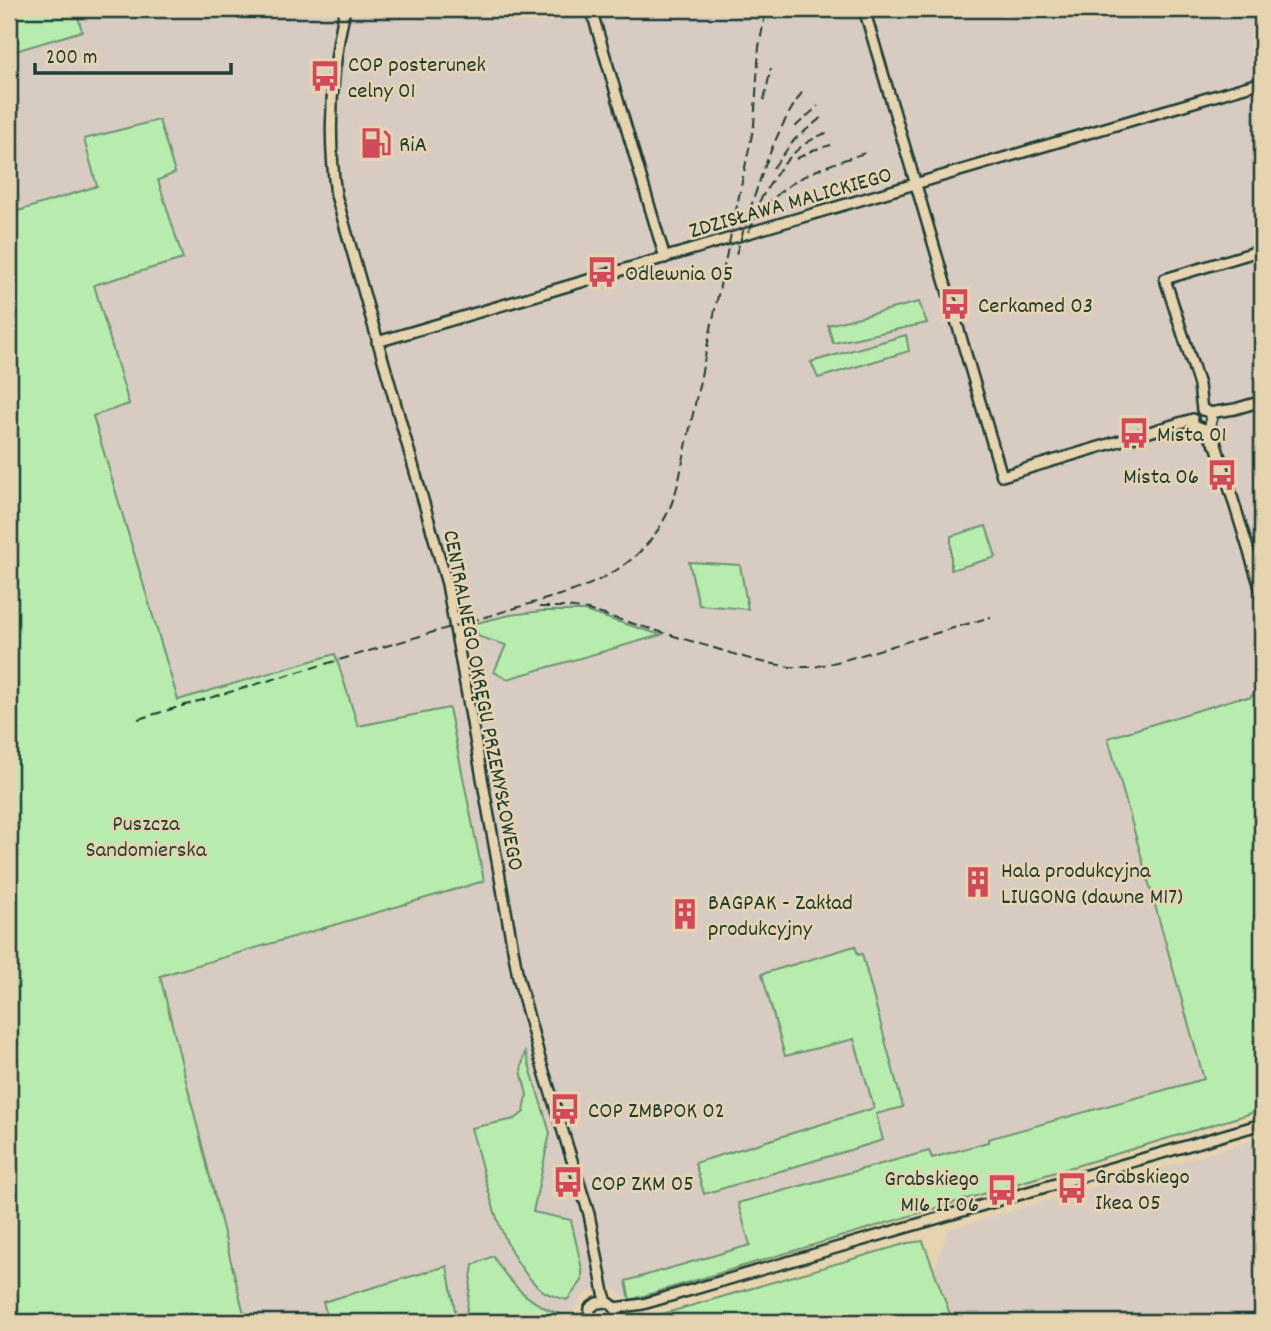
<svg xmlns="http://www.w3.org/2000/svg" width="1271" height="1331" viewBox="0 0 1271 1331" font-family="Dekko,sans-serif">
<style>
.built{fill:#d8cbc2}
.green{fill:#b8ecae;stroke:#6c9471;stroke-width:2}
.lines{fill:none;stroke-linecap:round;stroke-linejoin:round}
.minor-casing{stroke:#1f3d34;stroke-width:14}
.minor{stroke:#e6d4b1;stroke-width:9}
.rail{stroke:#1f3d34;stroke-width:2;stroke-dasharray:10 5;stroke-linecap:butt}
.labels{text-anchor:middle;stroke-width:5;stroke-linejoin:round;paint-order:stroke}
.poi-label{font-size:23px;fill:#1f3d34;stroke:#e6d4b1;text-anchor:start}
.street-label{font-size:23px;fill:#1f3d34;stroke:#e6d4b1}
.park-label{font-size:23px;fill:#27463a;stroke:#e6d4b1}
</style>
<rect width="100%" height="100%" fill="#e6d4b1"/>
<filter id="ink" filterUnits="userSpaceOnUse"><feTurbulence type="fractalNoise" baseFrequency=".0143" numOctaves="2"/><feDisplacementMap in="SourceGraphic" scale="14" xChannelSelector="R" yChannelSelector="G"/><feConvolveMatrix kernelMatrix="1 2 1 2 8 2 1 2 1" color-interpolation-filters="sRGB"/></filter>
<g filter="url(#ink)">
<!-- built -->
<path class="built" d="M76 9H1262V1126L1258 1112 630 1300 611 1288 586 1292 569 1316V1322H305L302 1314 265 1322H246L160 976 483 881 449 708 357 726 335 654 178 701 93 415 129 403 94 284 183 259 158 179 85 139 97 186 9 214V53L82 31Z
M1252 1141 1262 1177V1312L1250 1315 1252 1322H956L934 1269 949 1229Z"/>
<!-- green -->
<path class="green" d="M9 9H76L82 31 9 53Z
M159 120 175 173 158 180 183 259 94 285 129 404 93 416 178 700 335 654 358 726 449 708 484 881 160 976 246 1322H9V214L97 186 84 139Z
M919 302 927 323 833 343 828 325Z
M906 335 909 351 818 378 811 362Z
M986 526 996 557 951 570V536Z
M689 562 740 565 748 609 699 605Z
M542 611H584L661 635 507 679 494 672 506 645 480 637 472 624 510 615Z
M1262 677V1110L630 1300 626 1281 750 1245 738 1203 929 1151 932 1158 988 1142V1139L1204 1079 1108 738 1238 698H1249L1257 691Z
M855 946 858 955 862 954 903 1107 876 1114 883 1140 704 1194 695 1163 874 1108 854 1039 785 1056 762 974Z
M525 1051 550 1133 533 1212 571 1220 582 1269V1281L567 1300C559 1297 549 1296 542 1290 499 1257 486 1178 471 1128L515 1119 524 1112 527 1095 521 1070Z
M923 1241 953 1322H635L908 1243Z
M493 1256C511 1287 534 1307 568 1317L569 1322H465L473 1265Z
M447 1266 457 1322H329L323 1302Z"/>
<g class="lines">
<defs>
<path id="minor" d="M345 9C331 71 327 131 336 195L447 584 518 977 540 1059 589 1214 604 1293 607 1302C616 1306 619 1313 617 1322
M591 9 665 258
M864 9 1002 476 1193 419
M377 342 1262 82
M1202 410 1199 385 1165 279 1262 250
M1202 410 1207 411 1212 417 1210 425 1262 594
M1209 413 1235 409 1262 401
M1194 425 1204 429 1215 445
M1262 613V622
M616 1308 643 1304 1262 1124
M589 1322 590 1308 597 1303 607 1302"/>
</defs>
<!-- minor casing -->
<use href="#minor" class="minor-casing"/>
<!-- minor -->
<use href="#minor" class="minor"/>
<!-- rail -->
<path class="rail" d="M764 100 771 68
M795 127 818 106
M796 159 813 150 831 145
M773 168 794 140 822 117
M759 202C777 172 793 144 827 133
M748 232C775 182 817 168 868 152
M736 254C754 199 769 139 803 91
M539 607H568L588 610 757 661 790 667H814L841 661 991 617
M138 719 570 592C627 572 664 541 679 480L754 125 759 47 766 9"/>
</g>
</g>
<!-- icons -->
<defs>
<symbol id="bus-bare" viewBox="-9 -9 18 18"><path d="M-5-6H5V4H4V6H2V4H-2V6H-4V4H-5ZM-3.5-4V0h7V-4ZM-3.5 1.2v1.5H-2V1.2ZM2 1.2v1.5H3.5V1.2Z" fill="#d1495b" stroke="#e6d4b1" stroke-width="2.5" paint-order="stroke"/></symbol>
<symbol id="fuel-bare" viewBox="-9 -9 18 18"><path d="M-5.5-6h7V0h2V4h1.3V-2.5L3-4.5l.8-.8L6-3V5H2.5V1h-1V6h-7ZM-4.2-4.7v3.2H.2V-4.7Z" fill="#d1495b" stroke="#e6d4b1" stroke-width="2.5" paint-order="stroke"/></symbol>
<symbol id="building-bare" viewBox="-9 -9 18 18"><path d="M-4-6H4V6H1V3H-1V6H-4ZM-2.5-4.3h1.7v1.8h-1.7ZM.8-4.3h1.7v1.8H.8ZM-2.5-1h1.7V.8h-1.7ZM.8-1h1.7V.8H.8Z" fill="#d1495b" stroke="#e6d4b1" stroke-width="2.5" paint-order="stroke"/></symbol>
</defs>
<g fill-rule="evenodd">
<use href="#bus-bare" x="303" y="54" width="44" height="44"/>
<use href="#fuel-bare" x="354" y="121" width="44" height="44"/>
<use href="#bus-bare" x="580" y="250" width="44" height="44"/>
<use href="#bus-bare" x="933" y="282" width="44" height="44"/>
<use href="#bus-bare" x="1112" y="411" width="44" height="44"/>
<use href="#bus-bare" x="1200" y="453" width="44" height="44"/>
<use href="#building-bare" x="956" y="860" width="44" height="44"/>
<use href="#building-bare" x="663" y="892" width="44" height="44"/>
<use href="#bus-bare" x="543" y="1087" width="44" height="44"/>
<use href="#bus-bare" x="546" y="1160" width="44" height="44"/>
<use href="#bus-bare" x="1050" y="1166" width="44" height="44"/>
<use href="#bus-bare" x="980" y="1168" width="44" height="44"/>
</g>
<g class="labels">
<!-- poi labels -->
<g class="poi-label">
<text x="348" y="71">COP posterunek<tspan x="348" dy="26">celny 01</tspan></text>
<text x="399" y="151">RiA</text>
<text x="625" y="280">Odlewnia 05</text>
<text x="978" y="312">Cerkamed 03</text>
<text x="1157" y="441">Mista 01</text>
<text x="1199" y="483" text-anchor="end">Mista 06</text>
<text x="1001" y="877">Hala produkcyjna<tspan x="1001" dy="26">LIUGONG (dawne M17)</tspan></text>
<text x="708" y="909">BAGPAK - Zakład<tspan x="708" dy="26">produkcyjny</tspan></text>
<text x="588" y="1117">COP ZMBPOK 02</text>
<text x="1095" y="1183">Grabskiego<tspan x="1095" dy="26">Ikea 05</tspan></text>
<text x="979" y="1185" text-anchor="end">Grabskiego<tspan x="979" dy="26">M16 II 06</tspan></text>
<text x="591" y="1190">COP ZKM 05</text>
</g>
<!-- street labels -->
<g class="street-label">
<text transform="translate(790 201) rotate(-16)" y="8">ZDZISŁAWA MALICKIEGO</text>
<text transform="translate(485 700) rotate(79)" y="8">CENTRALNEGO OKRĘGU PRZEMYSŁOWEGO</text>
</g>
<!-- park labels -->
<g class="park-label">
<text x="146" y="830">Puszcza<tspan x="146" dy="26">Sandomierska</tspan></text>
</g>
</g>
<!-- margin -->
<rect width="1271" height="1331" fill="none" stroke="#e6d4b1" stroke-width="35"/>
<rect x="18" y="18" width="1236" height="1296" fill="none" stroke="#1f3d34" stroke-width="2.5" filter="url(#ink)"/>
<!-- scale -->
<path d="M35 63v10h196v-10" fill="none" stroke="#1f3d34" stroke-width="3.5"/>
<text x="46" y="63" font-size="21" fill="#1f3d34" stroke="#e6d4b1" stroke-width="5" paint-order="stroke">200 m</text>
</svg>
